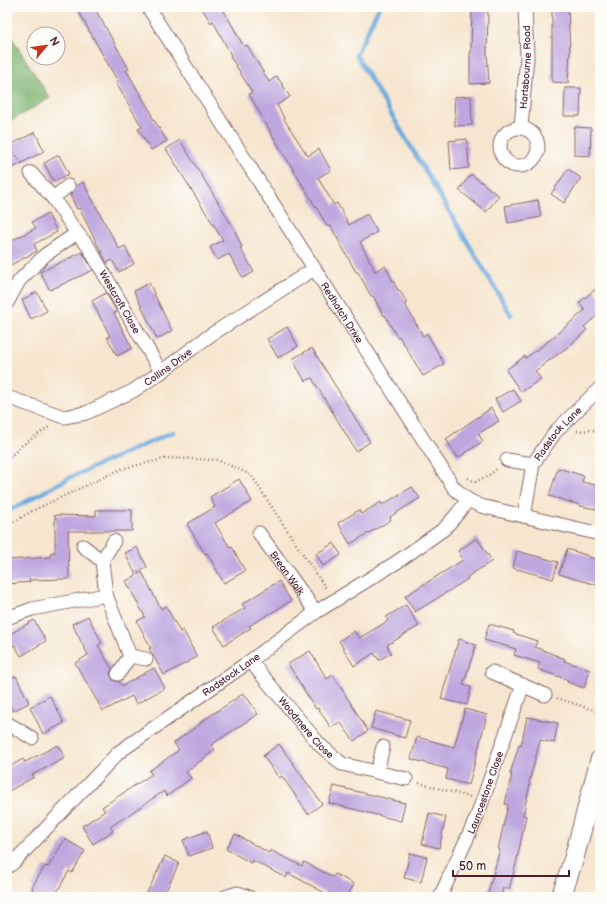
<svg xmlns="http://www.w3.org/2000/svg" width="607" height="904" viewBox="0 0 607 904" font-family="'Balsamiq Sans',sans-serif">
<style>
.forest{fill:#7eb471;stroke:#646a4e}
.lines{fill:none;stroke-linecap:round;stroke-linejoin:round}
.stream{stroke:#6ca9de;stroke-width:4.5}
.building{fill:#bea7df}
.street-casing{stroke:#866564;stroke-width:15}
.secondary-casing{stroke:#866564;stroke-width:21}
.path{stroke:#866564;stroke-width:2.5;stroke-dasharray:1 3;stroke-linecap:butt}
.street{stroke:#fff;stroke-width:13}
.secondary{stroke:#fff;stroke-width:19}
.labels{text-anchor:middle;stroke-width:3;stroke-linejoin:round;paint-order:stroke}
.street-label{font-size:10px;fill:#4a1f2b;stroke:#fdfcf7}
</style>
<rect width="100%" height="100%" fill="#fdfcf7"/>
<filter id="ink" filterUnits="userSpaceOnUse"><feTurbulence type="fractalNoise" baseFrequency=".025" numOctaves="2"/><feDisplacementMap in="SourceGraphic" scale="8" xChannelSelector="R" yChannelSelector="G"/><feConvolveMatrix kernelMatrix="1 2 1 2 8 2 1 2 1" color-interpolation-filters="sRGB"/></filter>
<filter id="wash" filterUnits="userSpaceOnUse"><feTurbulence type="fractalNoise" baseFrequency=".012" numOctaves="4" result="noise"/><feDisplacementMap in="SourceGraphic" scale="16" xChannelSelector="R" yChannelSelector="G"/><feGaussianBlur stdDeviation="0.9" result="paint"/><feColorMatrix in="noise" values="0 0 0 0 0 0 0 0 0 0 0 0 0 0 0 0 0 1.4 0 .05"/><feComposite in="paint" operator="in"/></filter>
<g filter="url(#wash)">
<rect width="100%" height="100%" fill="#f6e6cf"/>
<!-- forest -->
<path class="forest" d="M7 30 50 98 7 123Z"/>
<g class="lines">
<!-- stream -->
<path class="stream" d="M379 7 356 55 511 315
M7 512 71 477 173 432"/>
</g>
<g id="blocks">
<!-- building -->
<path class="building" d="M76 7H94L129 69 126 70 152 114 151 115 167 141 151 150 138 129 142 127 116 83 118 82Z
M201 7H222L244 47 247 45 269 82 277 76 290 97 277 105 287 124 308 156 319 149 331 170 318 178 334 205 337 203 349 225 367 214 377 232 360 242 375 271 385 266 398 290H399L407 302 405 304 423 336 427 333 444 364 423 376 399 336 397 337 385 315 384 316 373 296H371L358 272H356L330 225 328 227 274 138 249 94 252 92 230 56 231 55 213 21 211 23Z
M472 7H487L488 14 487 53 489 83 470 84V53H471Z
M552 7H568L570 52 568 83 552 82Z
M565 88H581L580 116H564Z
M471 96 472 125 455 126 454 97Z
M574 127 591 128 590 156 574 155Z
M35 132 44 151 7 171V147Z
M467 139 469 168 451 170 449 141Z
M180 140 232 225 242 247 240 248 254 272 243 278 229 254 217 260 210 247 223 240 166 149Z
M59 155 69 174 54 182 44 163Z
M568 169 581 178 564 203 551 194Z
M471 174 499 196 486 212 459 190Z
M83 182 119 249 125 246 134 264 119 272 112 260 107 263 79 208 77 209 70 195 75 189 76 186Z
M538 200 541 217 508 223 505 206Z
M48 214 57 232 34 244 37 251 7 267V243L36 228 32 222Z
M82 252 93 270 50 290 40 272Z
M149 283 172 331 157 339 134 291Z
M594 290 600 297V313L584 327 587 330 569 346 535 371 541 379 521 392 506 370 525 356 526 358 550 340 585 310 579 303Z
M37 292 47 311 31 319 22 300Z
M106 293 117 312 114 313 132 348 117 356 107 337 110 336 92 301Z
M287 327 298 346 278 358 267 339Z
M312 348 370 442 356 451 312 378 305 381 292 359Z
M513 389 521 401 503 412 495 399Z
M491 408 499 421 478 434 483 441 458 458 446 439Z
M558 468 584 476 582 482 600 486V510L580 506V505L549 496Z
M239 479 252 501 215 523 230 548 232 547 245 571 224 583 207 553 205 554 187 524 215 507 210 497Z
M412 487 420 498 390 517 391 520 350 544 338 523 359 510 361 514 381 502 382 505Z
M96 510H132V531H68L69 579 29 580 30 582 7 584V560L50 557V553L55 552V515L96 516Z
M477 538 492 561 467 577 468 579 415 612 405 596 463 560 458 551Z
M334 543 341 555 323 566 316 554Z
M137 547 147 567 135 573 125 553Z
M567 549 589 556V557L600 561V586L559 574Z
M517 551 558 562 553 579 513 568Z
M142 572 161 609 166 606 180 632 183 630 197 657 164 675 149 648H151L137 621 145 617 126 581Z
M279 581 291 601 249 626 251 628 224 645 213 627 245 608 242 604Z
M406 605 419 626 387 645 391 653 379 660 374 653 354 666 339 641 354 631 359 638 388 621 386 617Z
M88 616 102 643 98 645 112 669 110 674 113 680 119 682 122 686 154 668 165 688 136 704 132 696 103 711 75 663 88 655 72 624Z
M34 620 46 641 21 656 15 645 7 649V636Z
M489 624 514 631 513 633 537 641 535 647 565 659 564 661 590 670 584 688 567 682 568 680 538 669 540 663 514 655 516 649 484 640Z
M459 639 476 645 463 685 471 687 467 705 441 699 446 681Z
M310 651 327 679 333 675 368 731 354 741 340 722 331 728 318 708 316 709 288 664Z
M16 676 29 703 13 711 7 698V680Z
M244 693 258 714 211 745 215 750 186 772 191 778 167 796 164 791 110 827 113 831 93 844 82 826 105 811 102 807 152 774 149 771 179 750 174 743 201 723V722Z
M50 696 64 723 43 734 30 707Z
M465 709 487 715 469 785 446 779 448 769 411 759 417 737 454 747Z
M376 711 410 720 405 738 371 728Z
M527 717 558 723 554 743 540 740 529 783 530 784 523 815 526 816 516 864 509 889 503 888 501 897H487L500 849H498L508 805 505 804 512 774H510L519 745 521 746Z
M279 744 322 804 308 814 282 776 279 778 263 756Z
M58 745 65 758 32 775 34 777 7 792V768L23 759 25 762Z
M334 786 405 803 401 821 329 803Z
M429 813 446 817 439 848 422 844Z
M207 831 212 848 189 856 183 840Z
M235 834 269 853 270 850 302 866 304 862 333 877 335 874 354 884 347 897H323L325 893 288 873 286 878 252 860 251 863 226 849Z
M65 839 85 851 72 873 69 871 54 897H28L33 888 32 887 45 866 48 867Z
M410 853 427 857 421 882 404 878Z
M165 856 179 863 173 876 163 897H145Z"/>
</g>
</g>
<g filter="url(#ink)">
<use href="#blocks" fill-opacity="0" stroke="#866564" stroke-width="1"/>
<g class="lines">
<defs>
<g id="street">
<path id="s1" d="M148 7 454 488 468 500 481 506 600 534"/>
<path id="s2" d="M521 127 527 57 525 7"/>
<circle cx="519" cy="147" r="19"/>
<path id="s3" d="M31 173 53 198 77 233 88 246 161 372"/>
<path d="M53 198 68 186"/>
<path d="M7 303 19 281 45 255 77 233"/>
<path id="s4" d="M7 397 64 417 86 413 133 391 161 372 209 336 314 269"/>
<path d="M507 460 533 464"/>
<path id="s5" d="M524 516 533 464 556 431 600 388"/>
<path id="s6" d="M259 533 316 612"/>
<path d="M102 561 114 541"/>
<path d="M106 595 130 656 118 674"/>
<path d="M7 618 32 609 106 595 102 561 83 546"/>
<path d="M130 656 146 659"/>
<path id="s7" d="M250 661 320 745 342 764 406 779"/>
<path d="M492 672 545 695"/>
<path d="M7 723 32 738"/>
<path d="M377 772 383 747"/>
<path id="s8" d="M7 867 13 863 119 752 250 661 316 612 397 562 444 529 458 513 468 500"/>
<path d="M225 897 238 893 249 897"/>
<path id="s9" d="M440 897 476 819 523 685"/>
</g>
<path id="secondary" d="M561 897 574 858 600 760"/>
</defs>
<!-- street casing -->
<use href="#street" class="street-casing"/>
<!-- secondary casing -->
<use href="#secondary" class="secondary-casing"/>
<!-- path -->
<path class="path" d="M7 143 23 164
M577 431 600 430
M7 460 21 446 49 427
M468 478 475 482 488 476 498 468
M7 526 32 511 121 469 168 458 218 460 251 475 298 547 327 590
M557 698 600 712
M419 783 470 797"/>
<!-- street -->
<use href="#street" class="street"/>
<!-- secondary -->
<use href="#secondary" class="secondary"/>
</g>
</g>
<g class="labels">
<!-- street labels -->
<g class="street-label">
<text dy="4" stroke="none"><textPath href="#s2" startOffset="60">Hartsbourne Road</textPath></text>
<text dy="4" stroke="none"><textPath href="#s3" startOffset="157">Westcroft Close</textPath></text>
<text dy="4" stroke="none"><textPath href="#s1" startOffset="362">Redhatch Drive</textPath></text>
<text dy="4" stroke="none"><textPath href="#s4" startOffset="177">Collins Drive</textPath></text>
<text dy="4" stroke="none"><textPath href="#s5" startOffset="92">Radstock Lane</textPath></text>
<text dy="4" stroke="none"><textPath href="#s6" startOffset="49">Brean Walk</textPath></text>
<text dy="4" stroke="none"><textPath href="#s8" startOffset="297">Radstock Lane</textPath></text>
<text dy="4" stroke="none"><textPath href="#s7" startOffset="87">Woodmere Close</textPath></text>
<text dy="4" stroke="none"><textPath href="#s9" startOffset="114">Launcestone Close</textPath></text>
</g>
</g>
<!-- margin -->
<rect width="607" height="904" fill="none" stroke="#fdfcf7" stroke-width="24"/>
<!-- north arrow -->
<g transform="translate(46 46) rotate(61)"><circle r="19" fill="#fdfcf7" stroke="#b5a4a5"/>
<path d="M0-3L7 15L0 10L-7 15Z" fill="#c8321e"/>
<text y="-6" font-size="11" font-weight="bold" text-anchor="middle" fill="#4a1f2b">N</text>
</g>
<!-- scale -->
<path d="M453 870v6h116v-6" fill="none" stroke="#4a1f2b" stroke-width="2"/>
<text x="459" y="870" font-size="12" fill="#4a1f2b" stroke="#fdfcf7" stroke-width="3" paint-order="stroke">50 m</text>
</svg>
